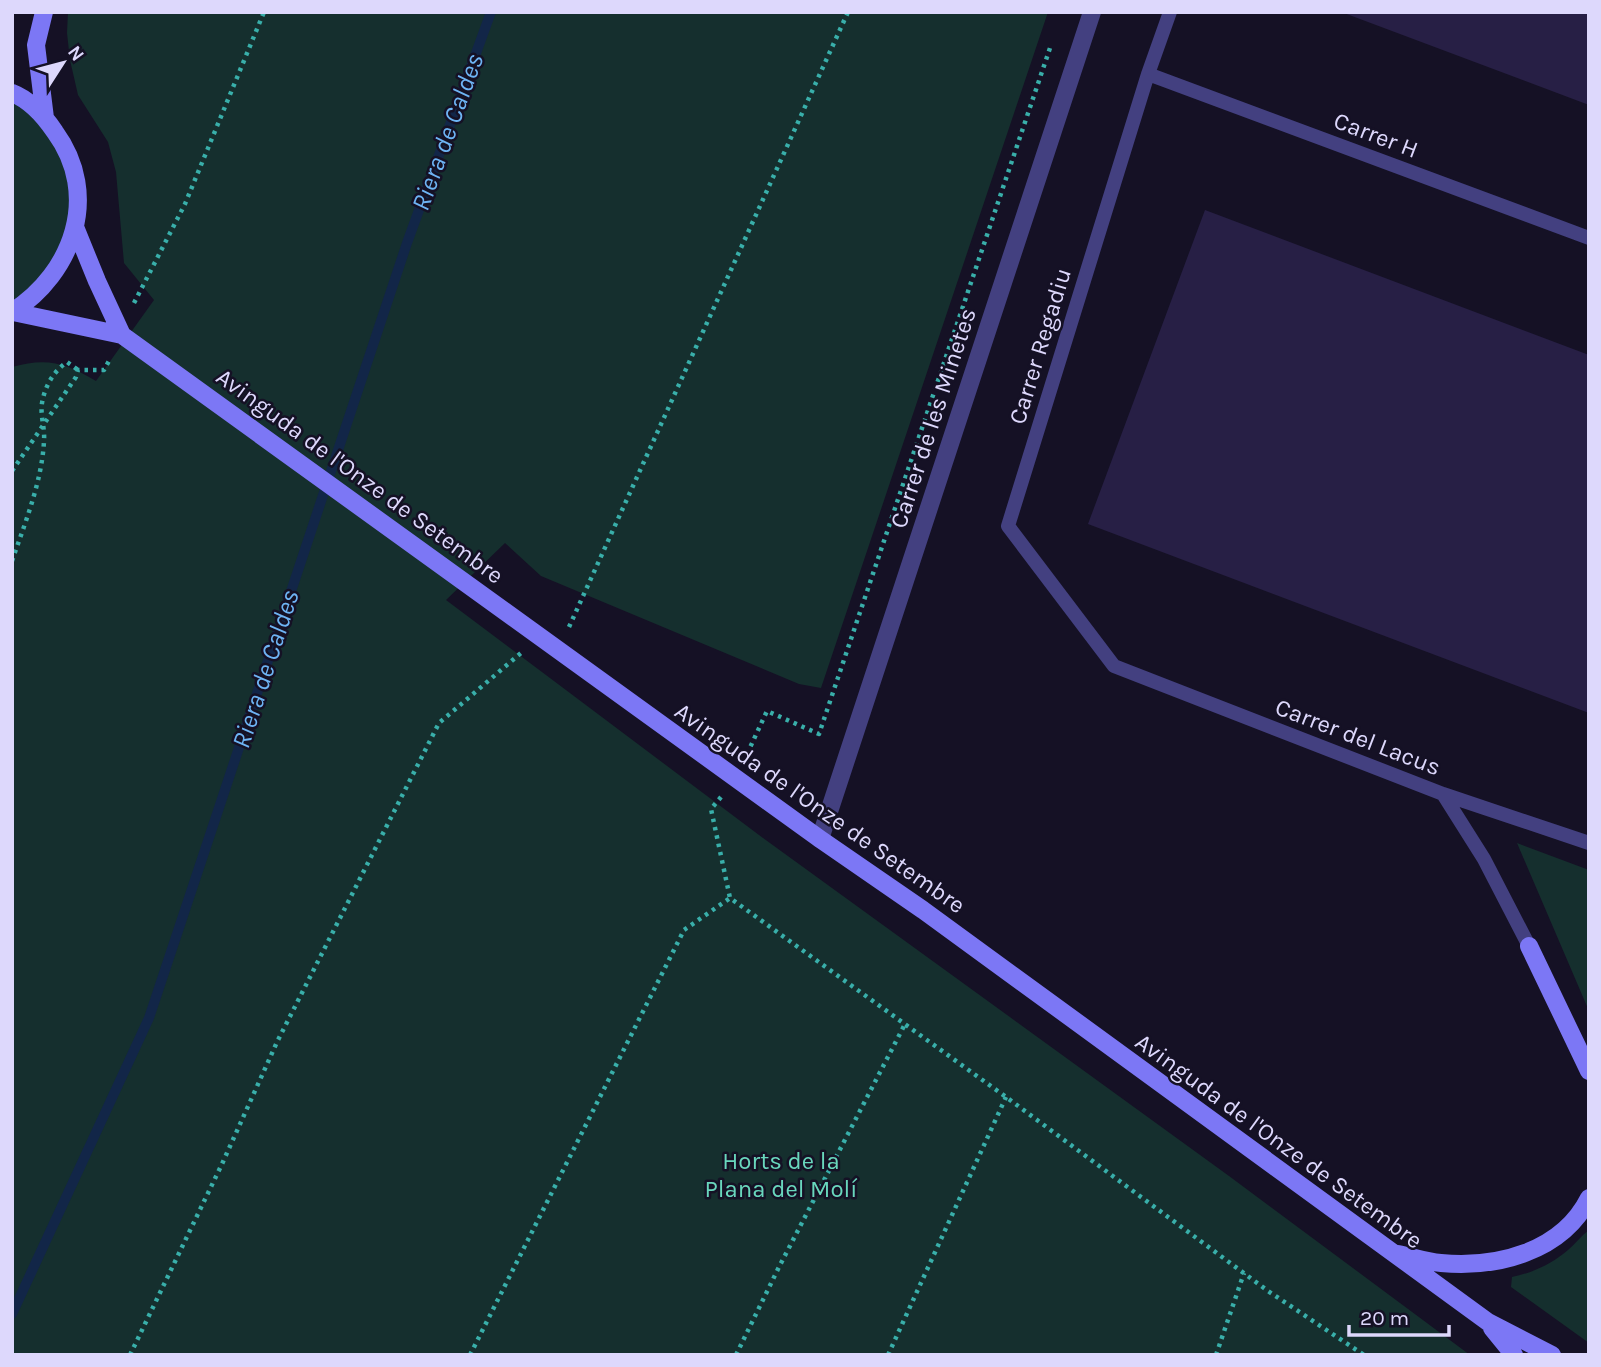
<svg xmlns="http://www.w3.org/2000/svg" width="1601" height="1367" viewBox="0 0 1601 1367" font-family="Karla,sans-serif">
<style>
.green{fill:#152f2e}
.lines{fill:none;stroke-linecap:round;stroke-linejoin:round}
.stream{stroke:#122648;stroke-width:10}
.building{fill:#271f45}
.path{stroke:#39afaa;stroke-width:4.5;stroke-dasharray:3.5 5;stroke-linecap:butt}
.lane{stroke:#434080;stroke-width:14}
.street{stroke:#434080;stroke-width:18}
.secondary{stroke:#7c77f5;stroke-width:18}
.labels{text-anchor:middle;stroke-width:5;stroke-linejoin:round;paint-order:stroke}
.street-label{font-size:24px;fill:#ddd8fc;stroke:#151125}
.park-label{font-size:24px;fill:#69d7bd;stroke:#151125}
.water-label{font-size:26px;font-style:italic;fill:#6eb4f4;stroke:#151125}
</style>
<rect width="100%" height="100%" fill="#151125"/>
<!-- green -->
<path class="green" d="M68 12H1048L821 688 799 684 541 576 505 543 446 600 759 835 1229 1176 1470 1355H12V367C47 357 66 363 96 381L154 300 124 263 116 172 108 142 78 95 70 60 67 33Z
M12 93 69 158V248L12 312Z
M1517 843 1589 870V1011Z
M1589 1230V1343L1511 1287 1512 1277C1532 1273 1552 1264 1568 1250 1575 1244 1581 1236 1589 1230Z"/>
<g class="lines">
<!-- stream -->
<path class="stream" d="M12 1314 149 1018 407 243 491 12"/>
</g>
<!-- building -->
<path class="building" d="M1344 12H1589V105L1344 13Z
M1205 210 1589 355V713L1088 524Z"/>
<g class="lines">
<!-- path -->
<path class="path" d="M134 303 185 204 264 12
M12 471 76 377 78 370H104L110 359
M12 561C25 523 42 481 44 441 45 428 40 415 42 403 45 386 53 372 67 362L78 370
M569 627 848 12
M747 754 767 711 819 734 1051 45
M721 797 711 809 730 898 1006 1097 1268 1291 1364 1355
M130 1355 222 1164 277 1042 439 723 521 653
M470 1355 684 930 730 898
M736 1355 779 1267 905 1024
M888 1355 1006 1097
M1216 1355 1244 1273"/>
<!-- lane -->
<path class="lane" d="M1170 12 1148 74 1008 526 1114 666 1443 794 1589 843
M1148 74 1589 238
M1443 794 1484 859 1529 946"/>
<!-- street -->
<path class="street" d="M820 839 1092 12"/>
<!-- secondary -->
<path class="secondary" d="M44 12 36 45 45 118
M12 93C30 100 45 117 55 132 101 195 73 273 12 312
M75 227 97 281 122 335
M13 312 122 335 820 839 923 910 1488 1322 1552 1355
M1529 946 1589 1071
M1398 1254C1412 1257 1427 1262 1441 1263 1497 1268 1562 1252 1589 1198
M1492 1328 1514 1355"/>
</g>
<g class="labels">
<!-- street labels -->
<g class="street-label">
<text transform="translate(1376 135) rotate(21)" y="8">Carrer H</text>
<text transform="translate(1040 346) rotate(-73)" y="8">Carrer Regadiu</text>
<text transform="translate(933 418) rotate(-72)" y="8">Carrer de les Minetes</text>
<text transform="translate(360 476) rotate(36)" y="8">Avinguda de l'Onze de Setembre</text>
<text transform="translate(1358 737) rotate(21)" y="8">Carrer del Lacus</text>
<text transform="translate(820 808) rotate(35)" y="8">Avinguda de l'Onze de Setembre</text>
<text transform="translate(1279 1141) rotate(36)" y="8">Avinguda de l'Onze de Setembre</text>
</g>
<!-- park labels -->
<g class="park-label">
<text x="781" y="1169">Horts de la<tspan x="781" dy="28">Plana del Molí</tspan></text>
</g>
<!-- water labels -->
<g class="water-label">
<text transform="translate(447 132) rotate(-70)" y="9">Riera de Caldes</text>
<text transform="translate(265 669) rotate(-72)" y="9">Riera de Caldes</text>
</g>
</g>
<!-- border -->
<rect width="1601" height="1367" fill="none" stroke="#ddd8fc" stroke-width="28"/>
<!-- north arrow -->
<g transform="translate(63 63) rotate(54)" stroke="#151125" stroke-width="5" paint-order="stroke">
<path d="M0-5L12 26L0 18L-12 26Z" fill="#ddd8fc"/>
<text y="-10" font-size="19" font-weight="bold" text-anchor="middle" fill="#ddd8fc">N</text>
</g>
<!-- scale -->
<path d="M1349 1325v10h100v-10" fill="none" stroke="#ddd8fc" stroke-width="3.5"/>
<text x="1360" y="1325" font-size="21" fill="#ddd8fc" stroke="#151125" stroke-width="5" paint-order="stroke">20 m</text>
</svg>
